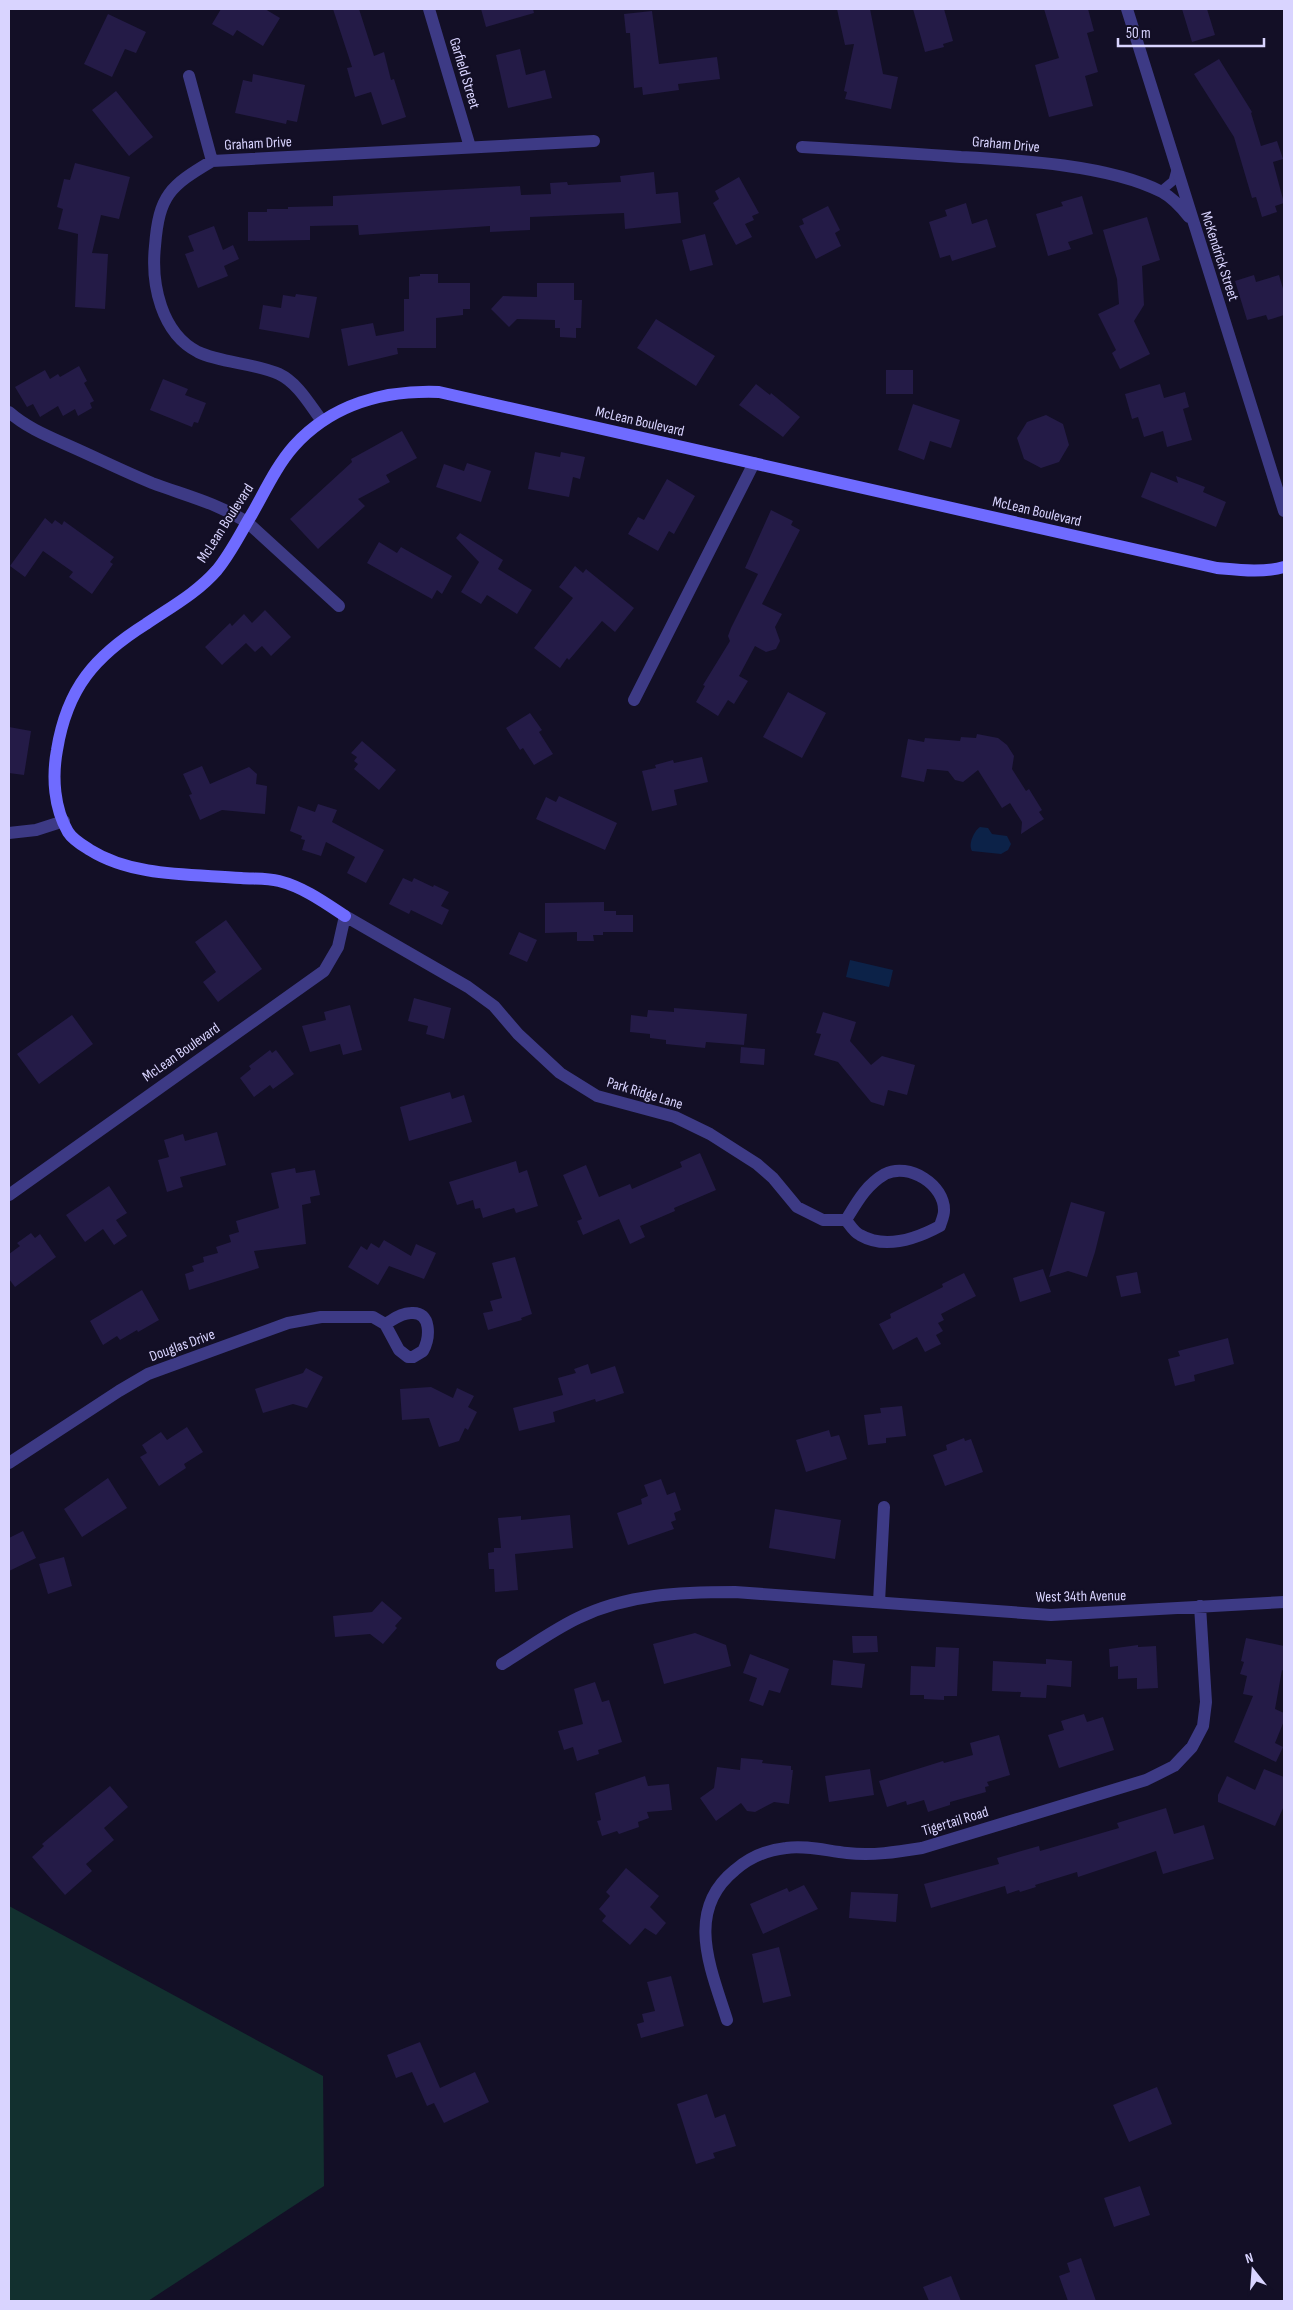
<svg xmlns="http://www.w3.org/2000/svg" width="1293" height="2310" viewBox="0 0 1293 2310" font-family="'Sofia Sans Condensed',sans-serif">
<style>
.green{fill:#12302f}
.water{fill:#0c2248}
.building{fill:#241b47}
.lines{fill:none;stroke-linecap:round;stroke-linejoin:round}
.lane{stroke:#3d3a85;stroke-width:9}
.street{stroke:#3d3a85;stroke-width:12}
.secondary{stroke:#6f6bff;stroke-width:12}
.labels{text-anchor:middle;stroke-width:4;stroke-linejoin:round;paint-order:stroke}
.street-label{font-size:15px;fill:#d9d4ff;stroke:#130f26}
</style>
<rect width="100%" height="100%" fill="#130f26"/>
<!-- green -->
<path class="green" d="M9 1906 323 2076 324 2186 148 2301H9Z"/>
<!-- water -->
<path class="water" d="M980 827 988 828 992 834 1007 836 1011 844 1008 850 1001 854 972 851C968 844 974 831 980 827Z
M850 960 893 970 889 987 846 977Z"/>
<!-- building -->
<path class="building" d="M221 9H265L280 18 263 46 237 30 233 36 212 24Z
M333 9H359L374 56 384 52 391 80 394 79 406 117 382 125 371 92 355 97 347 68 352 67Z
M481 9H533L534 13 486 27Z
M837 9H870L883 74 898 77 891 109 845 99 847 92 844 91 854 44 845 45Z
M913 9H944L953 41 943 44 944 47 925 52Z
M1044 9H1088L1094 31 1087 33 1098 72 1085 76 1093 106 1049 117 1035 65 1059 58Z
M1182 9H1207L1215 35 1192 42Z
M652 11 659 64 717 57 720 79 678 84 679 90 643 95 642 87 634 88 630 33H626L624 14Z
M108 14 146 32 136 53 125 49 112 77 84 64Z
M520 49 526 75 545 70 552 98 508 108 496 55Z
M1219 59 1252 112 1251 113 1261 146 1277 141 1283 159 1273 162 1284 203 1275 206 1277 212 1262 217 1256 197 1252 198 1234 137 1194 74Z
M253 74 305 85 297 122 287 120 286 124 235 113 243 80 252 82Z
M116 91 153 137 129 156 92 110Z
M75 163 130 177 119 219 101 215 92 253 108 254 105 309 75 307 78 234 58 229 63 209 57 207 64 179 70 180Z
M654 172 656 194 678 192 681 223 625 229 624 213 530 217V230L490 232V226L359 235 358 225 310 226V240L248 241V212H267V209H288V207L333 206V196L520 186 521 195 551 194 550 183 567 182 568 185 621 182 620 176Z
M739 177 759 213 752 216 754 220 745 224 752 237 736 245 713 203 719 199 715 191Z
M1082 196 1093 234 1068 242 1071 249 1048 256 1036 214 1063 206 1061 202Z
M966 203 972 224 987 219 996 247 952 261 950 255 940 258 929 222 947 216 945 210Z
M828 206 840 230 835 233 841 246 816 259 799 226 804 224 802 219Z
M1147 217 1160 260 1142 266 1144 305 1134 321 1150 354 1120 369 1112 353 1116 350 1098 314 1119 304 1117 279 1103 230Z
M214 226 223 250 233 245 239 259 224 266 228 276 198 288 185 254 194 251 188 236Z
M705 234 713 265 690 271 682 240Z
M420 274H438V283H470V309H463V315L436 318V348H397L398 354 348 366 341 329 373 323 376 336 404 331V299H409V277L420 276Z
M1254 275 1256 282 1279 275 1284 292V315L1268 320 1266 315 1247 320 1235 281Z
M537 283H574V300H582L581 328H576V338L560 337V328H555V320L517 319 509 327 491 309 503 296 537 297Z
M296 294 317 297 309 338 259 329 263 305 281 308 283 295 295 297Z
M656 319 715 356 696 386 637 348Z
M79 366 87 381 84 383 94 401 90 403 92 408 78 416 75 409 63 416 58 406 40 417 33 404 27 407 15 387 45 370 50 379 58 374 60 377Z
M886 370H913V394H886Z
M163 379 188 389 185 395 206 403 198 423 194 422 192 427 150 410Z
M756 384 770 395 771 393 800 417 783 437 739 405Z
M1160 384 1164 398 1185 392 1189 407 1183 409 1192 440 1167 447 1163 431 1144 437 1138 417 1132 419 1125 394Z
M913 404 960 420 951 448 930 441 924 460 898 450Z
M1046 415 1063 424 1069 445 1059 462 1041 468 1024 459 1017 438 1027 422Z
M402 431 417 458 386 475 390 482 358 499 365 506 318 549 290 519 352 462 351 459Z
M535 452 560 457 561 452 585 457 580 479 573 477 569 497 528 489Z
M467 463 491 471 481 502 436 487 444 464 464 471Z
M1151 472 1178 483 1176 476 1205 487 1203 492 1226 502 1216 527 1141 497Z
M667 479 695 496 674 534 669 531 658 551 628 534 638 517 644 520Z
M771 510 793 521 791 525 800 530 762 604 782 614 775 627 780 641 776 649 766 652 755 646 739 676 748 681 734 704 728 700 718 716 696 702 705 686 703 685 730 641 728 636 731 628 758 574 745 568Z
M45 518 52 524 55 520 62 525 64 521 114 557 110 562 113 564 92 594 69 577 73 572 43 551 25 577 10 566Z
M460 533 503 560 498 569 532 590 517 614 487 595 481 604 461 592 479 562 456 538Z
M379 542 397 553 401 547 452 576 442 594 437 590 432 599 367 563Z
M575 566 583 573 586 569 634 608 615 632 602 621 569 660 567 658 560 668 534 648 573 598 559 587Z
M265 610 291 637 271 656 262 646 255 652 246 643 222 665 205 647 230 623 232 626 244 614 252 623Z
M788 692 826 713 802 758 763 737Z
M530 713 542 730 539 732 553 754 534 765 523 748 520 750 506 728Z
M9 727 31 731 24 775 9 773Z
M977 734 998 738 1007 745 1014 756 1012 769 1026 791 1029 789 1042 810 1039 812 1044 819 1021 834 1022 822 1010 803 1002 808 978 770 963 782 955 780 948 771 927 769 924 782 901 777 908 739 924 742 925 738 960 741 961 737 976 738Z
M362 741 396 770 379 790 354 769 358 764 354 761 357 757 351 753Z
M702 757 708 782 674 790 677 805 652 811 642 771 656 768 655 765 673 760 674 763Z
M202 766 210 784 249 767 257 774 256 784 267 786 265 814 222 810 200 820 189 795 192 794 183 774Z
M559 796 617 823 605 850 536 819 546 797 556 802Z
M318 804 337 810 332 822 384 850 366 883 347 873 355 857 326 842 321 856 302 850 305 840 301 839 302 836 290 831 298 806 315 812Z
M403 878 412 882 414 878 433 887 434 885 449 892 441 906 449 910 442 925 411 910 409 914 389 904Z
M604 902V911H616V915H633V932H603V935H593L594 941H577V932L545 933V903Z
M226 920 262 969 218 1002 203 982 216 972 195 942Z
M519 932 537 940 527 962 509 954Z
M414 998 451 1008 444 1039 426 1034 428 1026 408 1021Z
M350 1005 362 1050 343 1055 340 1044 310 1052 302 1026 326 1020 324 1012Z
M674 1008 747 1014 744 1045 706 1042 705 1048 666 1044V1040L650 1038V1034L630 1032 631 1015 647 1017 648 1010 674 1012Z
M823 1012 856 1022 850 1041 871 1065 882 1056 915 1065 907 1095 888 1090 884 1106 871 1102 838 1062 814 1055 821 1034 816 1033Z
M72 1015 93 1044 39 1084 17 1054Z
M741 1047 765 1049 764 1065 740 1063Z
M270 1050 272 1053 276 1050 294 1074 273 1089 270 1085 254 1097 240 1078 251 1069 249 1066Z
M450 1092 452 1099 464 1095 472 1122 409 1141 400 1107Z
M217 1132 226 1165 180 1177 183 1187 167 1192 158 1160 169 1157 164 1140 183 1134 185 1141Z
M700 1153 716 1190 674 1208 675 1211 640 1226 645 1237 630 1244 619 1219 583 1235 577 1221 582 1219 563 1175 586 1165 599 1197 630 1184 632 1189 682 1167 680 1162Z
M516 1161 519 1173 527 1170 538 1206 516 1213 514 1208 483 1218 480 1208 475 1209 473 1200 457 1205 449 1182Z
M295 1168 296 1173 315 1170 320 1195 310 1197 311 1203 302 1205 306 1244 254 1251 259 1268 189 1290 185 1274 194 1271 192 1266 204 1262 203 1257 218 1253 216 1247 231 1242 229 1235 239 1232 236 1221 279 1208 271 1173Z
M109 1186 127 1213 116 1220 127 1236 114 1245 103 1229 85 1242 66 1215Z
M1071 1202 1105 1212 1095 1252 1087 1277 1068 1271 1049 1277Z
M31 1233 35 1238 40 1234 56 1257 15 1287 9 1279V1254L20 1246 17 1243Z
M384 1240 411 1256 416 1244 436 1253 424 1279 389 1266 378 1285 348 1267 361 1246 367 1250 371 1243 379 1248Z
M515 1257 532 1314 521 1318 522 1320 488 1330 483 1313 493 1311 490 1301 502 1298 492 1263Z
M1043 1269 1051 1292 1020 1302 1013 1278Z
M1137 1272 1141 1293 1121 1297 1116 1276Z
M964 1273 976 1296 941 1314 944 1320 938 1323 943 1331 936 1335 941 1344 925 1352 917 1337 893 1350 879 1324 891 1318 890 1314 943 1287 942 1284Z
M142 1290 159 1320 138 1332 137 1330 120 1340 117 1336 103 1345 90 1321Z
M1228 1338 1234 1364 1194 1375 1195 1381 1175 1386 1168 1359 1180 1356 1178 1351Z
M588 1364 591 1374 615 1366 624 1393 596 1402 595 1399 553 1412 555 1422 519 1431 513 1408 563 1395 558 1378 576 1373 574 1369Z
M306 1368 323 1377 307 1408 293 1404 263 1413 255 1389 303 1373Z
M431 1387 453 1398 457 1388 474 1396 468 1407 477 1412 468 1430 465 1428 459 1441 439 1447 429 1418 402 1420 400 1389Z
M902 1406 906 1436 886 1438V1443L868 1445 864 1415 881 1413 880 1408Z
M187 1427 203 1452 184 1464 186 1468 159 1486 140 1457 147 1453 142 1445 161 1432 167 1440Z
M829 1430 831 1437 839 1435 847 1459 806 1472 796 1440Z
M964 1438 965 1441 971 1439 983 1472 945 1486 933 1455 947 1450 946 1445Z
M108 1478 127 1508 82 1537 64 1509Z
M661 1479 667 1495 675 1492 681 1510 674 1513 676 1520 671 1522 674 1529 628 1545 617 1513 642 1504 641 1499 648 1496 644 1485Z
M775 1509 841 1520 835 1559 769 1548Z
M570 1515 573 1548 515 1554 518 1590 495 1592 494 1569H489L488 1553 494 1552V1548H501L498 1518 521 1516V1520Z
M23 1531 36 1558 9 1571V1538Z
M64 1557 72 1586 48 1594 39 1564Z
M382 1601 402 1618 395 1626 397 1628 383 1644 370 1634 335 1637 333 1616 372 1612Z
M695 1633 726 1645 731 1666 664 1684 653 1644Z
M852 1636H877L878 1652 853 1653Z
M1246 1638 1284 1646V1671L1282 1670 1275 1709 1284 1713V1721L1275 1743 1283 1747 1276 1762 1234 1742 1253 1696 1243 1694 1247 1676 1240 1674 1244 1662 1241 1661Z
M1138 1645V1647L1156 1646 1158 1688 1137 1689V1678L1118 1679V1666L1110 1667 1109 1649Z
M936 1647 959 1648 957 1696H944V1700L924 1699V1695H910L911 1666 935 1667Z
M750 1654 789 1669 780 1693 769 1690 763 1706 749 1701 757 1678 743 1673Z
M1046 1659 1072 1661 1071 1687 1047 1685 1046 1698 1020 1697 1021 1692 992 1691 993 1661 1046 1664Z
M833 1660 865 1664 862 1688 831 1685Z
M595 1682 602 1702 609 1700 622 1742 598 1750 599 1754 577 1761 573 1747 564 1750 558 1731 583 1724 574 1689Z
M1084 1714 1087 1722 1103 1717 1114 1750 1059 1768 1048 1735 1064 1730 1061 1721Z
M999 1735 1010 1775 987 1782 989 1786 985 1787 986 1792 950 1802V1805L928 1812 924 1800 907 1805 906 1801 887 1807 879 1781 943 1761 944 1763 973 1755 970 1743Z
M741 1758 763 1760 762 1763 791 1766V1770H793L789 1804 774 1802 755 1812 747 1811 741 1803 716 1821 700 1798 714 1788 717 1767 740 1770Z
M870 1769 874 1795 829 1802 825 1776Z
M1264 1769 1284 1777V1806L1275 1826 1218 1802V1795L1227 1776 1255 1790Z
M645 1776 648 1786 669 1784 672 1810 647 1812 649 1818 638 1822 639 1827 619 1834 617 1831 602 1836 597 1821 601 1820 595 1793Z
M110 1786 128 1807 104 1828 114 1840 86 1864 92 1871 65 1895 32 1857 44 1846 42 1844Z
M1166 1808 1174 1834 1204 1825 1214 1859 1163 1874 1156 1851 1078 1877 1077 1872 1035 1885 1036 1887 1020 1892 1019 1890 1007 1894 1005 1886 931 1908 924 1884 999 1864 997 1858 1039 1846 1040 1851 1119 1828 1117 1823Z
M626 1868 659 1896 650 1907 666 1923 656 1935 645 1928 630 1945 602 1921 606 1916 599 1909 610 1896 606 1892Z
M804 1885 818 1909 763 1934 750 1904 787 1888 789 1892Z
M851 1892 898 1894 896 1922 849 1918Z
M779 1947 791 1996 763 2003 752 1954Z
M671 1976 684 2026 641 2038 637 2024 644 2022 642 2014 655 2011 647 1982Z
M420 2042 440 2088 475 2072 489 2102 444 2123 434 2103 427 2106 412 2072 396 2078 387 2055Z
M1157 2087 1172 2124 1129 2142 1113 2105Z
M707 2094 715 2118 725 2114 736 2146 713 2153 715 2158 696 2164 677 2104Z
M1140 2186 1150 2215 1114 2227 1104 2198Z
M1081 2258 1096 2301H1068L1059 2276 1070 2272 1067 2263Z
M951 2276 961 2301H929L923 2287Z"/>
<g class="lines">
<!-- lane -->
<path class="lane" d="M1161 191 1173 181 1176 170"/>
<!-- street -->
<path class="street" d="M429 9 470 147
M1127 9 1284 511
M189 76 212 161
M802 147C855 150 908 153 961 157 1019 160 1110 165 1162 192 1173 198 1181 207 1189 217
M9 412C27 428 50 437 72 447 99 459 125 472 152 483 187 496 214 502 247 522L339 606
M322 421C310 405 298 383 279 374 255 363 221 363 198 352 161 333 151 284 155 246 159 195 170 186 212 161L594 141
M634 700 754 463
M9 833 36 830 64 821
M9 1195 324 971 338 947 345 916 468 987 494 1006 518 1034 560 1073 597 1096 675 1117 710 1134 757 1164 773 1178 797 1207 823 1220H846C850 1225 854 1232 860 1235 886 1250 916 1239 940 1226 941 1222 944 1216 944 1211 945 1185 909 1162 885 1174 866 1185 857 1202 846 1220
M9 1463 119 1391 148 1374 288 1323 321 1317H373L385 1324 399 1350 408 1357H413L423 1351C430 1338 432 1311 411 1313 401 1313 393 1320 385 1324
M879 1602 884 1507
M502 1664C527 1649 551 1631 578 1618 627 1594 681 1592 735 1592L1051 1615 1284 1602
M727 2020C711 1969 684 1911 735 1870 750 1857 767 1850 786 1848 806 1845 827 1851 847 1853 872 1856 897 1852 922 1848L1146 1780 1174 1766 1192 1747 1203 1726 1206 1702 1200 1606"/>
<!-- secondary -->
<path class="secondary" d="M345 916C324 902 303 887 279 881 267 878 253 879 241 878 191 874 133 877 90 850 82 845 73 840 68 832 54 808 52 777 57 750 67 688 95 656 146 624 171 607 197 593 217 570 231 553 241 532 252 514 265 491 277 465 294 446 332 404 385 390 439 392L1217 568C1239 570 1263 573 1284 567"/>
</g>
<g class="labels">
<!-- street labels -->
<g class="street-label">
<text transform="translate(465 73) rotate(73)" y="5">Garfield Street</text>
<text transform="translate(258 143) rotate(-3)" y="5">Graham Drive</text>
<text transform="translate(1006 144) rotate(5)" y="5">Graham Drive</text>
<text transform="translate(1220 256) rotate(72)" y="5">McKendrick Street</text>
<text transform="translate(640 421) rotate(13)" y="5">McLean Boulevard</text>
<text transform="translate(1037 511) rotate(13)" y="5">McLean Boulevard</text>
<text transform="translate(225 523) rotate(-57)" y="5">McLean Boulevard</text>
<text transform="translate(181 1052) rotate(-35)" y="5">McLean Boulevard</text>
<text transform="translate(645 1093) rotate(17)" y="5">Park Ridge Lane</text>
<text transform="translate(182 1345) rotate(-20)" y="5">Douglas Drive</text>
<text transform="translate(1081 1596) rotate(-1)" y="5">West 34th Avenue</text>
<text transform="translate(955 1821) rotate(-17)" y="5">Tigertail Road</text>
</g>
</g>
<!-- border -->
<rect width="1293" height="2310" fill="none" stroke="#d9d4ff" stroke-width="20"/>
<!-- north arrow -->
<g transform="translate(1253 2270) rotate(343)" stroke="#130f26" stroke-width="4" paint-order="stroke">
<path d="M0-4L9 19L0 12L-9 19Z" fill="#d9d4ff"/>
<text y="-8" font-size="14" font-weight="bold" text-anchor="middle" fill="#d9d4ff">N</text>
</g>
<!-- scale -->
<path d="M1118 38v8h146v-8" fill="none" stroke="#d9d4ff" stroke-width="2.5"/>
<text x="1126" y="38" font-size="15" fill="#d9d4ff" stroke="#130f26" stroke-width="4" paint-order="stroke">50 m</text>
</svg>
